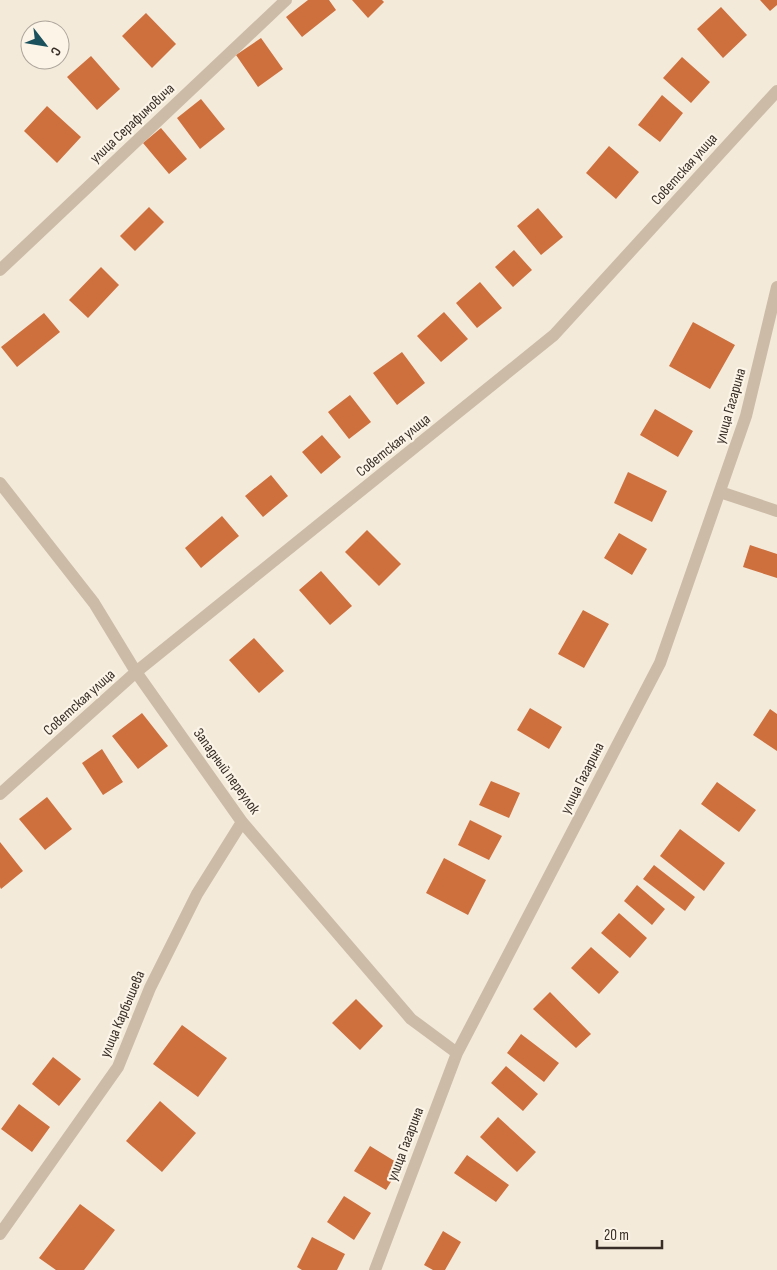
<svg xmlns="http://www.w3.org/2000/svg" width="777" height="1270" viewBox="0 0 777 1270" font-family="'Sofia Sans Condensed',sans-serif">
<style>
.building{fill:#ce6f3e}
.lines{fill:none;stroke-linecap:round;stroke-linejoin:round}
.minor{stroke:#ccbba6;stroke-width:12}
.labels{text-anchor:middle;stroke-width:4.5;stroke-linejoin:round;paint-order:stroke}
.street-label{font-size:15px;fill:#382e27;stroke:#fbf4e7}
</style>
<rect width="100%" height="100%" fill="#f3eada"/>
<!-- building -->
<path class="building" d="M308 0H329L336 10 302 37 286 17Z
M352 0H382L384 2 368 18Z
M760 0H777V5L770 11Z
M721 7 747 35 723 58 697 29Z
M146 13 176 44 152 68 122 36Z
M261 38 283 69 258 87 236 55Z
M91 56 120 89 97 110 67 77Z
M682 57 710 82 691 103 663 78Z
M662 95 683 113 660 142 638 125Z
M201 99 225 129 200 149 177 118Z
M47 106 81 137 57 163 24 131Z
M161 128 187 159 169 174 143 143Z
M609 146 639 172 616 199 586 173Z
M149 207 164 222 135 251 120 236Z
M538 208 563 237 541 255 517 226Z
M514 250 532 270 513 287 495 267Z
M101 267 119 285 88 318 69 300Z
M480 282 502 308 477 328 456 303Z
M444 312 468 339 441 362 417 336Z
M44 313 60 332 17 367 1 347Z
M693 322 735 345 710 389 669 366Z
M402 352 425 383 397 405 373 373Z
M350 395 371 422 349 439 328 412Z
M655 409 693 431 678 457 640 435Z
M322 435 341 457 321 474 302 452Z
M628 472 667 491 652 522 614 503Z
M271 475 288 496 263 517 245 496Z
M222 516 239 536 201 568 185 548Z
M367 530 401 564 379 586 345 552Z
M619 533 647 549 632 575 604 558Z
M750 545 777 554V578L743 567Z
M321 571 352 606 330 625 299 590Z
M583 610 609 624 584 668 558 654Z
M254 638 284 671 259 693 229 660Z
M530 708 562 727 549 749 517 730Z
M770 709 777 714V751L753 735Z
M142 713 168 746 138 769 112 736Z
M102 749 123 782 103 795 82 763Z
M491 781 520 793 509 818 479 805Z
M717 782 756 810 739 832 701 804Z
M47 797 72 829 45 850 19 819Z
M470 820 502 836 489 860 458 845Z
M680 829 725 863 704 891 660 856Z
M0 842 23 871 1 889 0 887Z
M444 858 486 880 468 915 426 893Z
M654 865 695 897 685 911 643 879Z
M637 885 665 909 652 925 624 901Z
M619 913 647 938 630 958 601 933Z
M591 947 619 972 599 994 571 968Z
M550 992 591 1034 576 1048 533 1009Z
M356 999 383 1026 360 1050 332 1023Z
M182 1025 227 1058 198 1097 153 1064Z
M521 1034 559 1063 544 1082 507 1053Z
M53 1057 81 1079 59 1106 32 1084Z
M506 1066 538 1094 523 1111 491 1083Z
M160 1101 196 1133 162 1172 126 1141Z
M19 1104 50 1127 32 1152 1 1129Z
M498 1117 536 1152 517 1172 480 1137Z
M370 1146 401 1165 386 1190 354 1171Z
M467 1155 509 1185 496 1202 454 1173Z
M344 1196 371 1213 354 1240 327 1222Z
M80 1204 115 1230 84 1270H56L39 1258Z
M443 1231 461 1242 445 1270H433L424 1265Z
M312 1237 345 1254 337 1270H302L297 1267Z"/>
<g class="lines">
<!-- minor -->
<path class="minor" d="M0 270 286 0
M0 483 94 603 136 672 242 822 411 1019 457 1053
M720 492 777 511
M0 794 136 672 554 335 777 91
M0 1234 118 1067 150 988 197 894 242 822
M375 1270 457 1053 660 663 746 416 777 287"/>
</g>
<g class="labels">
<!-- street labels -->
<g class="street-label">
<text transform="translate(132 123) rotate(-43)" y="5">улица Серафимовича</text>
<text transform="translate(684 169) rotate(-48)" y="5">Советская улица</text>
<text transform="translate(730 406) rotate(-74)" y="5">улица Гагарина</text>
<text transform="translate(393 445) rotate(-39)" y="5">Советская улица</text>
<text transform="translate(79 702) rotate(-42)" y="5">Советская улица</text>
<text transform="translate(227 771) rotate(54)" y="5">Западный переулок</text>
<text transform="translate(582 778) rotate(-63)" y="5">улица Гагарина</text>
<text transform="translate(122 1014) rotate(-67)" y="5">улица Карбышева</text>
<text transform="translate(405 1144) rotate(-69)" y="5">улица Гагарина</text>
</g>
</g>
<!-- north arrow -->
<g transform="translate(45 45) rotate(121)"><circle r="24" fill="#fbf4e7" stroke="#ada59a"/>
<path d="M0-4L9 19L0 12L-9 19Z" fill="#1a515c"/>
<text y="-8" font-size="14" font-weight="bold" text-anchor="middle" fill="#382e27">С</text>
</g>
<!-- scale -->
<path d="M597 1240v8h65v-8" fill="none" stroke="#382e27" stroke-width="2.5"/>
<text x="604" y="1240" font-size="15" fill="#382e27" stroke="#fbf4e7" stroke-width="4" paint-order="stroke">20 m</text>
</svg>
